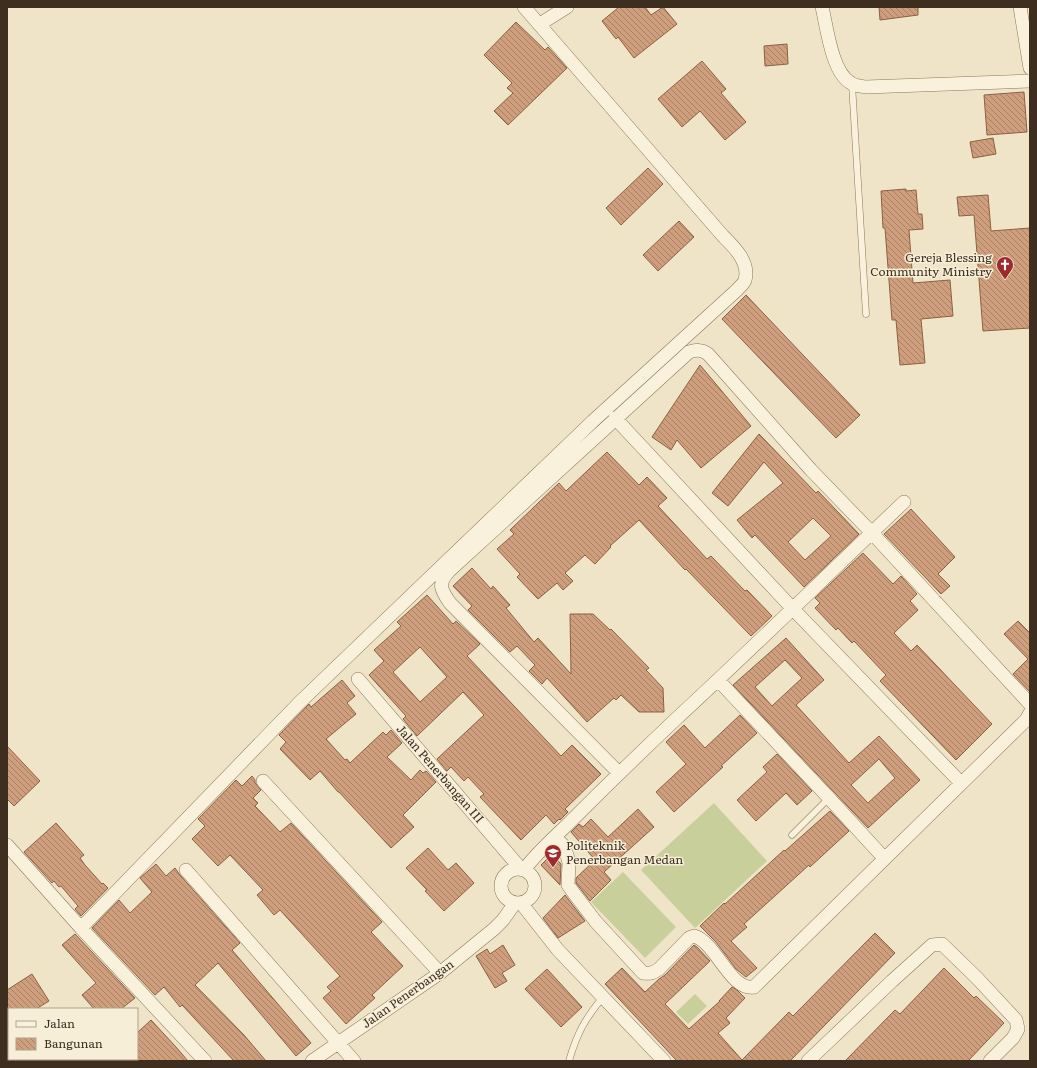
<svg xmlns="http://www.w3.org/2000/svg" width="1037" height="1068" viewBox="0 0 1037 1068" font-family="Literata,serif">
<style>
.garden{fill:#c9cf9b}
.building{fill:url(#building-back-hatch);stroke:#8d5f41;fill-rule:evenodd}
.lines{fill:none;stroke-linecap:round;stroke-linejoin:round}
.service-casing{stroke:#8d765c;stroke-width:7}
.minor-casing{stroke:#8d765c;stroke-width:14}
.service{stroke:#faf1dc;stroke-width:6}
.minor{stroke:#faf1dc;stroke-width:13}
.labels{text-anchor:middle;stroke-width:3;stroke-linejoin:round;paint-order:stroke}
.poi-label{font-size:12px;fill:#3d2e20;stroke:#f7eed8;text-anchor:end}
.street-label{font-size:12px;fill:#3d2e20;stroke:#f7eed8}
</style>
<defs>
<pattern id="building-back-hatch" width="6" height="6" patternUnits="userSpaceOnUse"><rect width="6" height="6" fill="#cf9f7d"/><path d="M-1 5l2 2M0 0l6 6M5-1l2 2" fill="none" stroke="#a98266"/></pattern>
</defs>
<rect width="100%" height="100%" fill="#f0e4c8"/>
<!-- garden -->
<path class="garden" d="M714 803 767 861 695 928 641 870Z
M623 872 676 927 645 958 591 902Z
M695 994 707 1006 688 1024 676 1012Z"/>
<!-- building -->
<path class="building" d="M619 7H645L651 15 663 7 677 24 634 58 618 37 616 39 602 21Z
M879 7H918V15L880 20Z
M516 22 545 50 548 47 567 68 508 125 494 111 513 93 507 88 512 83 484 55Z
M787 44 788 64 765 66 764 46Z
M702 61 726 89 721 93 746 122 725 140 700 111 682 127 658 99Z
M1024 92 1027 132 987 135 984 95Z
M993 138 996 154 973 158 970 142Z
M648 168 663 184 621 225 606 208Z
M906 189V191L916 190 918 214H922L923 229 909 230 913 283 950 280 953 316 921 319 925 363 900 365 896 320H892L885 228H883L881 191Z
M988 195 991 231 1030 228V328L983 331 974 215 959 216 957 197Z
M679 221 694 237 658 271 643 255Z
M746 295 860 415 836 438 722 319Z
M700 365 751 426 701 468 677 440 671 450 652 437Z
M759 434 816 493 818 491 859 534 804 587 755 535 752 538 737 520 783 483 764 462 728 506 712 493ZM813 518 831 536 805 560 788 542Z
M607 452 639 485 647 477 667 498 658 506 707 559 711 556 745 591 747 590 772 616 751 636 686 569 685 570 639 520 610 546 611 547 595 564 585 555 565 573 573 581 563 590 557 583 538 599 517 577 520 574 497 549 514 534 510 530 559 483 566 491Z
M911 509 955 557 938 574 950 586 941 594 884 534Z
M863 553 893 584 901 576 917 594 910 601 918 610 894 633 911 651 917 645 992 724 956 760 880 681 886 675 854 641 852 643 838 628 836 630 815 608 820 603 815 598Z
M472 568 491 589 493 586 510 605 506 608 534 642 538 638 571 674 570 614H593L610 630 611 629 649 668 646 670 663 688 664 712H639L621 695 616 700 614 698 587 722 547 678 542 684 529 671 535 665 517 646 510 652 468 610 472 606 453 586Z
M427 595 453 624 456 621 480 644 467 656 561 756 572 745 601 774 565 809 568 812 560 820 559 819 554 824 546 815 521 840 480 797 484 794 468 777 464 781 451 767 447 771 437 759 484 715 463 692 417 736 403 719 406 716 369 675 384 661 374 650 401 626 397 622ZM420 647 447 677 420 702 393 672Z
M1018 621 1030 633V692L1013 674 1028 659 1004 634Z
M786 638 824 680 796 705 849 763 879 736 920 780 868 828 733 685ZM785 660 802 678 772 706 755 687ZM879 759 895 778 868 803 851 785Z
M342 680 355 696 347 703 356 714 326 739 345 760 347 759 350 763 383 732 386 735 391 730 402 743 387 757 411 780 420 770 423 773 426 771 436 782 403 815 414 827 391 848 339 792H338L320 771 310 780 280 749 286 742 279 735 309 704 311 707Z
M740 715 757 733 721 766 723 767 674 812 656 792 686 764 666 742 684 725 705 748Z
M7 746 40 781 14 806 7 799Z
M777 754 812 791 797 805 786 793 756 821 737 800 767 772 763 767Z
M252 776 255 780V783L261 790 253 798 258 803 255 806 280 832 291 823 382 922 371 932 403 966 372 995 375 998 346 1024 323 998 331 991 327 987 340 976 280 910 274 915 257 895 263 890 230 855 218 866 192 839 205 826 198 819 236 780 242 786Z
M638 809 654 827 604 872 611 880 590 901 576 883V878L595 860 571 832 579 824 583 827 591 819 608 837Z
M830 811 849 831 810 867 809 865 744 924 747 927 731 941 757 968 746 977 736 969 716 942 700 926 724 903 725 904 784 850 785 851Z
M56 823 84 855 80 858 85 865 102 884 103 883 108 888 81 916 75 909 78 906 61 886 59 887 54 881 52 883 24 852Z
M428 848 448 870 456 863 474 883 444 911 425 891 427 890 406 868Z
M552 854 561 864 560 885 541 865Z
M156 864 166 876 175 868 180 875 240 943 232 950 311 1043 296 1056 218 963 195 985 244 1035 266 1061H234L182 1005 180 1007 164 987 155 995 92 928 119 900 130 913 152 892 140 878Z
M565 895 585 921 558 938 543 918Z
M875 933 895 953 790 1061H677L605 984 622 968 645 992 659 979 665 975 694 945 697 947 710 961 665 1004 689 1029 720 1001H719L732 987 737 990 745 998 726 1018 730 1023 718 1033 742 1060 789 1012 793 1016Z
M75 934 135 998 121 1009H94L82 995 96 983 62 945Z
M503 945 515 965 502 973 507 981 495 988 476 956 487 949 490 954Z
M944 968 974 998 976 996 1004 1023 968 1061H845L895 1010 900 1014Z
M547 969 582 1007 561 1027 525 989Z
M32 974 49 1001 36 1009H7V990Z
M151 1020 176 1047 188 1061H137V1033Z"/>
<g class="lines">
<defs>
<path id="service" d="M852 84 866 314
M792 835 829 798
M569 1061C577 1033 585 1019 603 997"/>
<path id="minor" d="M822 7C827 28 832 73 851 83 855 86 861 86 866 87L1030 81
M1020 7 1030 68
M540 24 567 7
M615 418 792 608 961 783
M358 679 521 869
M718 680 829 798 884 858
M619 773 450 603C441 590 437 584 449 571L689 352C696 350 701 349 708 354L811 470 872 533 1030 704
M263 781 440 973
M555 837 563 845 567 855 569 863 568 885 573 892 596 922 643 973C650 974 653 973 659 969L689 938 694 936C716 942 730 991 754 987L1026 720 1030 713
M7 845 81 928 205 1061
M501 886a17 17 0 1 1 34 0a17 17 0 1 1-34 0Z
M186 870 354 1061
M524 870C537 852 554 838 570 822 605 787 640 753 676 719 753 648 828 574 904 502
M521 903 558 950 664 1061
M81 928 299 703 593 421 737 290C739 287 744 284 745 280 750 262 734 247 723 236L524 7
M312 1061 440 973 494 929 503 920 515 903
M808 1061 892 981 932 945 942 944 977 978 1016 1020 1018 1029 1013 1038 990 1061"/>
</defs>
<!-- service casing -->
<use href="#service" class="service-casing"/>
<!-- minor casing -->
<use href="#minor" class="minor-casing"/>
<!-- service -->
<use href="#service" class="service"/>
<!-- minor -->
<use href="#minor" class="minor"/>
</g>
<!-- icons -->
<defs>
<symbol id="church-pin" viewBox="-11 -11 22 30"><path d="M0 17L-7.5 6A9.5 9.5 0 1 1 7.5 6Z" fill="#9e2a2b" stroke="#f7eed8"/><path d="M-1.2-6h2.4v3.5h3.3v2.4h-3.3V6h-2.4V-.1h-3.3v-2.4h3.3Z" fill="#fff"/></symbol>
<symbol id="university-pin" viewBox="-11 -11 22 30"><path d="M0 17L-7.5 6A9.5 9.5 0 1 1 7.5 6Z" fill="#9e2a2b" stroke="#f7eed8"/><path d="M0-5L7-2L0 1L-7-2ZM-4 1L0 2.5L4 1V4Q0 6-4 4Z" fill="#fff"/></symbol>
</defs>
<g fill-rule="evenodd">
<use href="#church-pin" x="995" y="255" width="20" height="27"/>
<use href="#university-pin" x="543" y="843" width="20" height="27"/>
</g>
<g class="labels">
<!-- poi labels -->
<g class="poi-label">
<text x="992" y="262">Gereja Blessing<tspan x="992" dy="14">Community Ministry</tspan></text>
<text x="566" y="850" text-anchor="start">Politeknik<tspan x="566" dy="14">Penerbangan Medan</tspan></text>
</g>
<!-- street labels -->
<g class="street-label">
<text transform="translate(440 774) rotate(49)" y="4">Jalan Penerbangan III</text>
<text transform="translate(408 994) rotate(-35)" y="4">Jalan Penerbangan</text>
</g>
</g>
<!-- border -->
<rect width="1037" height="1068" fill="none" stroke="#3d2e20" stroke-width="16"/>
<!-- legend -->
<rect x="8" y="1008" width="130" height="52" fill="#f7eed8" stroke="#ada18e"/>
<rect x="16" y="1021" width="20" height="6" fill="#faf1dc" stroke="#ada18e"/>
<text x="44" y="1028" font-size="12" fill="#3d2e20">Jalan</text>
<rect x="16" y="1038" width="20" height="12" fill="url(#building-back-hatch)" stroke="#ada18e"/>
<text x="44" y="1048" font-size="12" fill="#3d2e20">Bangunan</text>
</svg>
